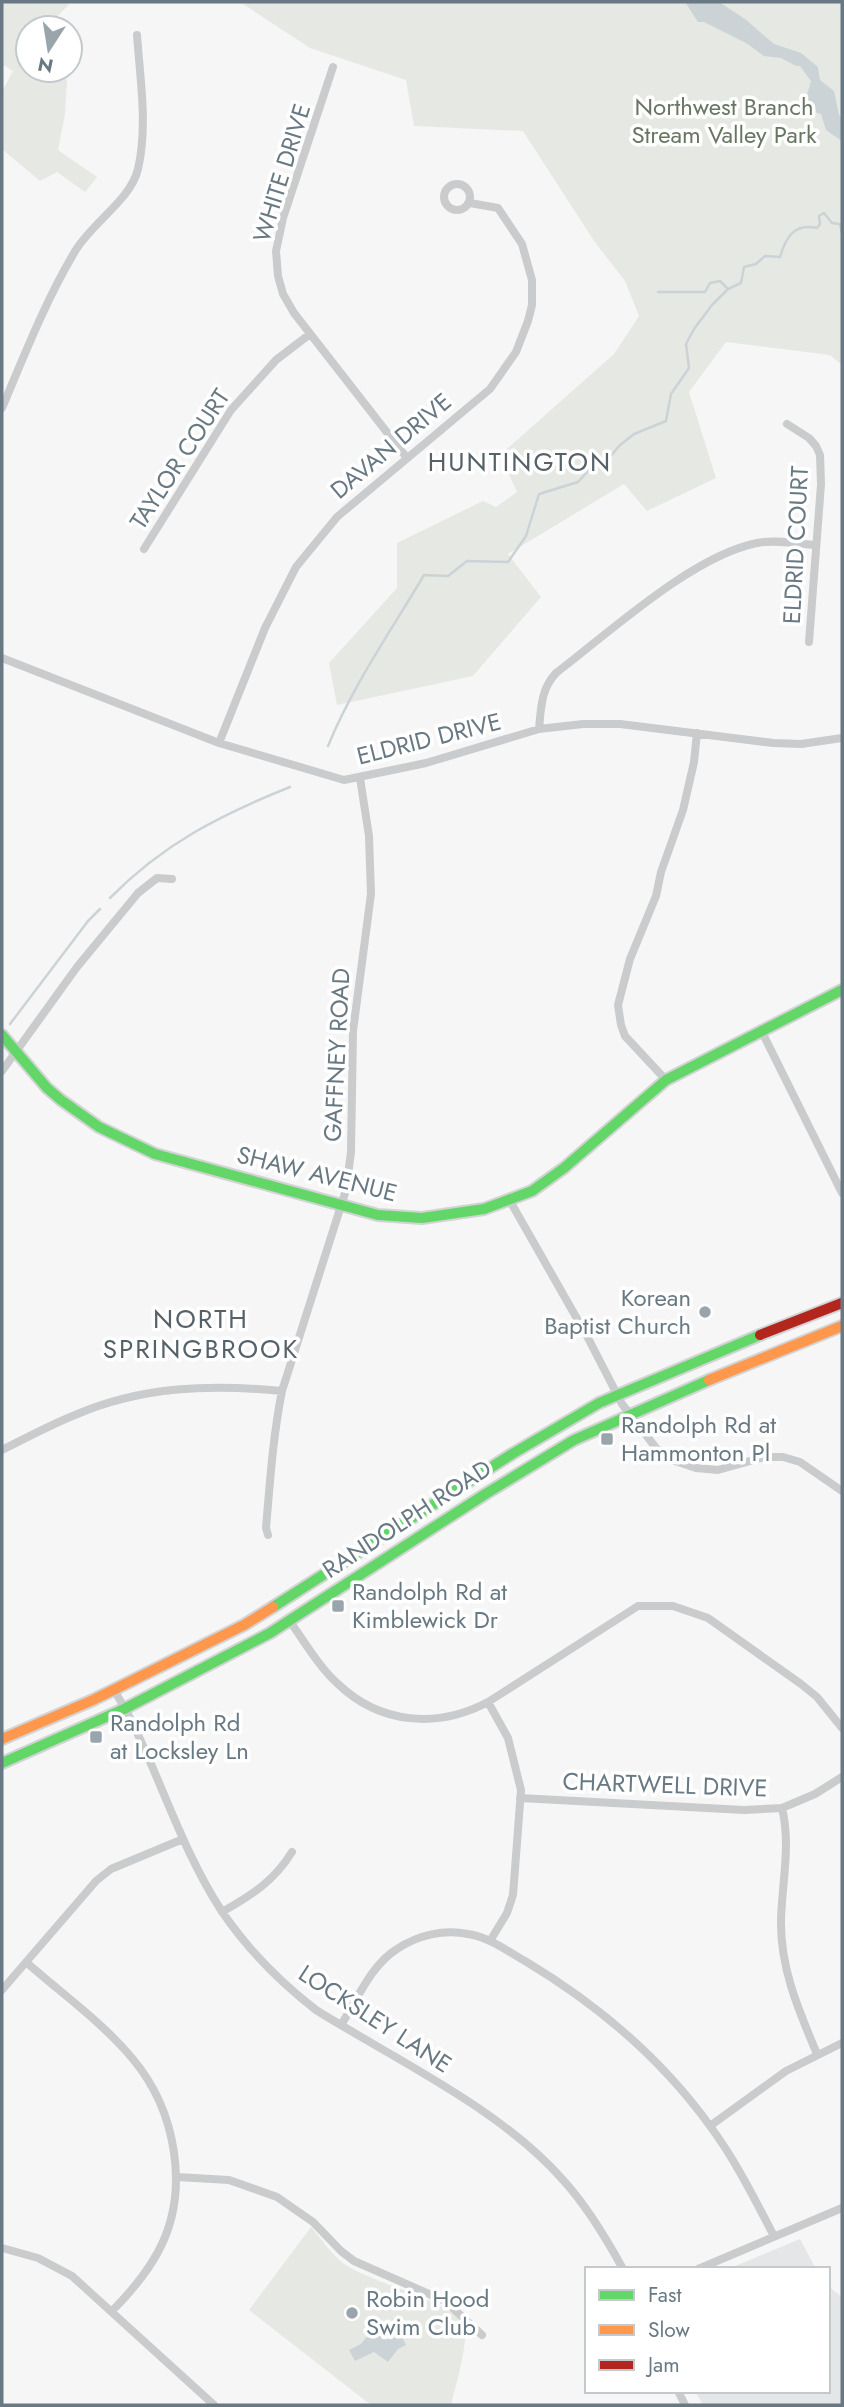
<svg xmlns="http://www.w3.org/2000/svg" width="844" height="2407" viewBox="0 0 844 2407" font-family="Jost,sans-serif">
<style>
.built{fill:#e5e6e7}
.green{fill:#e6e8e3}
.water{fill:#cbd3d6}
.lines{fill:none;stroke-linecap:round;stroke-linejoin:round}
.stream{stroke:#cbd3d6;stroke-width:2.5}
.fast-casing{stroke:#d2d3d4;stroke-width:14}
.slow-casing{stroke:#d2d3d4;stroke-width:14}
.jam-casing{stroke:#d2d3d4;stroke-width:14}
.street{stroke:#c9cbcc;stroke-width:8}
.fast{stroke:#63d668;stroke-width:10}
.slow{stroke:#ff974d;stroke-width:10}
.jam{stroke:#b3261e;stroke-width:10}
.poi-dot{fill:#9aa5ab;stroke:#fff;stroke-width:2.5}
.labels{text-anchor:middle;stroke-width:7;stroke-linejoin:round;paint-order:stroke}
.park-label{font-size:24px;fill:#687663;stroke:#fff}
.street-label{font-size:24px;fill:#697983;stroke:#fff}
.poi-label{font-size:24px;fill:#697983;stroke:#fff;text-anchor:start}
.neighbourhood-label{font-size:26px;letter-spacing:2px;fill:#566269;stroke:#fff}
</style>
<rect width="100%" height="100%" fill="#f6f6f6"/>
<!-- built -->
<path class="built" d="M800 2239 816 2269H728Z
M828 2286 842 2297V2405H703L695 2391H828Z"/>
<!-- green -->
<path class="green" d="M2 2H71L57 17 55 28H28V70H59L67 80 65 114 58 150 97 177 85 192 57 172 40 181 2 149V92L13 71 2 64Z
M240 2H842V365L830 355 726 342 689 392 716 478 647 511 624 484 508 554 541 597 473 676 337 705 329 663 397 588V543L483 501 496 507 517 492 500 455 614 354 639 316 625 281 594 241 523 131 414 126 406 80 310 48Z
M311 2227C321 2238 331 2254 343 2263 369 2283 452 2300 463 2325 470 2341 455 2387 451 2405H371L249 2310Z"/>
<!-- water -->
<path class="water" d="M685 2H719L745 19 774 44 801 53 818 67 820 80 834 91 839 115 842 118V141L826 130 821 114 817 113 806 98 811 81 800 66H796L781 58 764 56 746 43 704 22H698Z
M372 2330 386 2340 400 2333 406 2345 398 2349 388 2362 374 2352 355 2361 349 2350 361 2344Z"/>
<g class="lines">
<!-- stream -->
<path class="stream" d="M658 292H705L710 283 720 281 728 289 741 283 744 267 756 264 765 256 780 257C786 237 794 223 817 228L820 224 819 216 824 213 832 223 840 224 842 233
M328 746C353 685 391 631 424 575L448 576 467 561 508 562 526 536 539 494 578 482 590 469 605 463 619 446 634 434 666 421 671 394 689 368 686 344 694 329 712 305 728 289
M110 898C163 844 220 815 290 787
M10 1024 88 921 100 909"/>
<defs>
<path id="fast" d="M2 1035 47 1088 61 1100 99 1127 155 1154 378 1215 422 1218 484 1209 532 1191 564 1168 666 1080 842 990
M273 1607 512 1454 599 1403 760 1335
M2 1763 124 1709 270 1633 487 1493 574 1440 709 1380"/>
<path id="slow" d="M709 1380 842 1326
M2 1739 93 1700 244 1625 273 1607"/>
<path id="jam" d="M760 1335 842 1303"/>
</defs>
<!-- fast casing -->
<use href="#fast" class="fast-casing"/>
<!-- slow casing -->
<use href="#slow" class="slow-casing"/>
<!-- jam casing -->
<use href="#jam" class="jam-casing"/>
<!-- street -->
<path class="street" d="M333 67 283 218 276 251 278 276 283 294 294 313 407 458
M444 197a13 13 0 1 1 26 0a13 13 0 1 1-26 0Z
M2 408C24 356 45 302 74 253 90 224 131 200 138 169 148 126 140 78 137 35
M787 424 809 438 816 446 820 455 821 484 809 642
M144 549 231 410 276 360 310 334
M2 658 219 743 344 780 426 763 539 729 583 724H620L773 743 801 744 842 738
M539 729C541 708 541 689 556 673 610 632 692 556 757 543 775 539 798 544 816 545
M219 743 265 628 296 567 337 517 490 389 516 352 528 321 532 305V280L522 244 498 208 470 203
M761 1030 842 1193
M2 1071 77 967 138 893 157 878 172 879
M666 1080 625 1036 621 1025 618 1005 630 959 656 896 661 872 683 810 694 762 697 733
M510 1201 588 1338 622 1404 663 1457 696 1468 718 1470 764 1457H783L800 1462 842 1491
M2 1450C26 1438 50 1425 75 1415 142 1386 211 1384 282 1391
M268 1535 266 1528C270 1481 273 1436 282 1391L346 1190 351 1152 353 1031 371 894 369 836 360 778
M289 1620C304 1641 319 1667 338 1684 380 1724 437 1729 488 1702L638 1606H673L708 1618 801 1684 817 1697 842 1728
M114 1690C123 1705 132 1720 139 1737 166 1795 186 1856 221 1910 247 1949 279 1981 316 2010 396 2060 501 2109 563 2180 587 2206 606 2238 623 2269
M488 1702 508 1738 521 1790 513 1895 507 1913 490 1941
M520 1798 744 1810 782 1808 815 1794 842 1777
M782 1808C791 1844 782 1883 781 1920 780 1968 799 2011 817 2054
M222 1912C252 1895 274 1881 292 1852
M26 1962C61 1993 102 2022 132 2058 176 2110 191 2191 158 2252 146 2274 130 2293 112 2311
M2 1990 96 1881 111 1869 183 1839
M341 2025C357 2000 371 1965 397 1949 418 1935 444 1929 468 1934 489 1937 507 1951 525 1961 597 2004 661 2058 710 2126 736 2161 754 2198 774 2236
M710 2126 786 2071 842 2043
M177 2177 229 2180 277 2197 313 2222 341 2251 354 2261 445 2301 482 2335
M2 2248 38 2258 72 2276 214 2405
M698 2269 842 2208
M678 2391 685 2405"/>
<!-- fast -->
<use href="#fast" class="fast"/>
<!-- slow -->
<use href="#slow" class="slow"/>
<!-- jam -->
<use href="#jam" class="jam"/>
</g>
<!-- markers -->
<g class="poi-dot">
<circle cx="705" cy="1312" r="7"/>
<rect x="600" y="1432" width="14" height="14" rx="3.5"/>
<rect x="331" y="1599" width="14" height="14" rx="3.5"/>
<rect x="89" y="1730" width="14" height="14" rx="3.5"/>
<circle cx="352" cy="2313" r="7"/>
</g>
<g class="labels">
<!-- park labels -->
<g class="park-label">
<text x="724" y="115">Northwest Branch<tspan x="724" dy="28">Stream Valley Park</tspan></text>
</g>
<!-- street labels -->
<g class="street-label">
<text transform="translate(282 173) rotate(-73)" y="8">WHITE DRIVE</text>
<text transform="translate(391 446) rotate(-40)" y="8">DAVAN DRIVE</text>
<text transform="translate(180 459) rotate(-57)" y="8">TAYLOR COURT</text>
<text transform="translate(796 545) rotate(-87)" y="8">ELDRID COURT</text>
<text transform="translate(429 739) rotate(-14)" y="8">ELDRID DRIVE</text>
<text transform="translate(337 1055) rotate(-87)" y="8">GAFFNEY ROAD</text>
<text transform="translate(317 1174) rotate(14)" y="8">SHAW AVENUE</text>
<text transform="translate(407 1519) rotate(-33)" y="8">RANDOLPH ROAD</text>
<text transform="translate(665 1785) rotate(2)" y="8">CHARTWELL DRIVE</text>
<text transform="translate(375 2019) rotate(33)" y="8">LOCKSLEY LANE</text>
</g>
<!-- poi labels -->
<g class="poi-label">
<text x="691" y="1306" text-anchor="end">Korean<tspan x="691" dy="28">Baptist Church</tspan></text>
<text x="621" y="1433">Randolph Rd at<tspan x="621" dy="28">Hammonton Pl</tspan></text>
<text x="352" y="1600">Randolph Rd at<tspan x="352" dy="28">Kimblewick Dr</tspan></text>
<text x="110" y="1731">Randolph Rd<tspan x="110" dy="28">at Locksley Ln</tspan></text>
<text x="366" y="2307">Robin Hood<tspan x="366" dy="28">Swim Club</tspan></text>
</g>
<!-- neighbourhood labels -->
<g class="neighbourhood-label">
<text x="520" y="471">HUNTINGTON</text>
<text x="201" y="1328">NORTH<tspan x="201" dy="30">SPRINGBROOK</tspan></text>
</g>
</g>
<!-- border -->
<rect width="844" height="2407" fill="none" stroke="#697983" stroke-width="7"/>
<!-- legend -->
<rect x="585" y="2267" width="245" height="126" fill="#ffffff" stroke="#c3c9cd" stroke-width="2"/>
<rect x="599" y="2290" width="35" height="10" fill="#63d668" stroke="#c3c9cd" stroke-width="2"/>
<text x="648" y="2302" font-size="21" fill="#697983">Fast</text>
<rect x="599" y="2325" width="35" height="10" fill="#ff974d" stroke="#c3c9cd" stroke-width="2"/>
<text x="648" y="2337" font-size="21" fill="#697983">Slow</text>
<rect x="599" y="2360" width="35" height="10" fill="#b3261e" stroke="#c3c9cd" stroke-width="2"/>
<text x="648" y="2372" font-size="21" fill="#697983">Jam</text>
<!-- north arrow -->
<g transform="translate(49 49) rotate(192)"><circle r="33" fill="#ffffff" stroke="#c3c9cd" stroke-width="2"/>
<path d="M0-5L12 26L0 18L-12 26Z" fill="#9aa5ab"/>
<text y="-10" font-size="19" font-weight="bold" text-anchor="middle" fill="#697983">N</text>
</g>
</svg>
